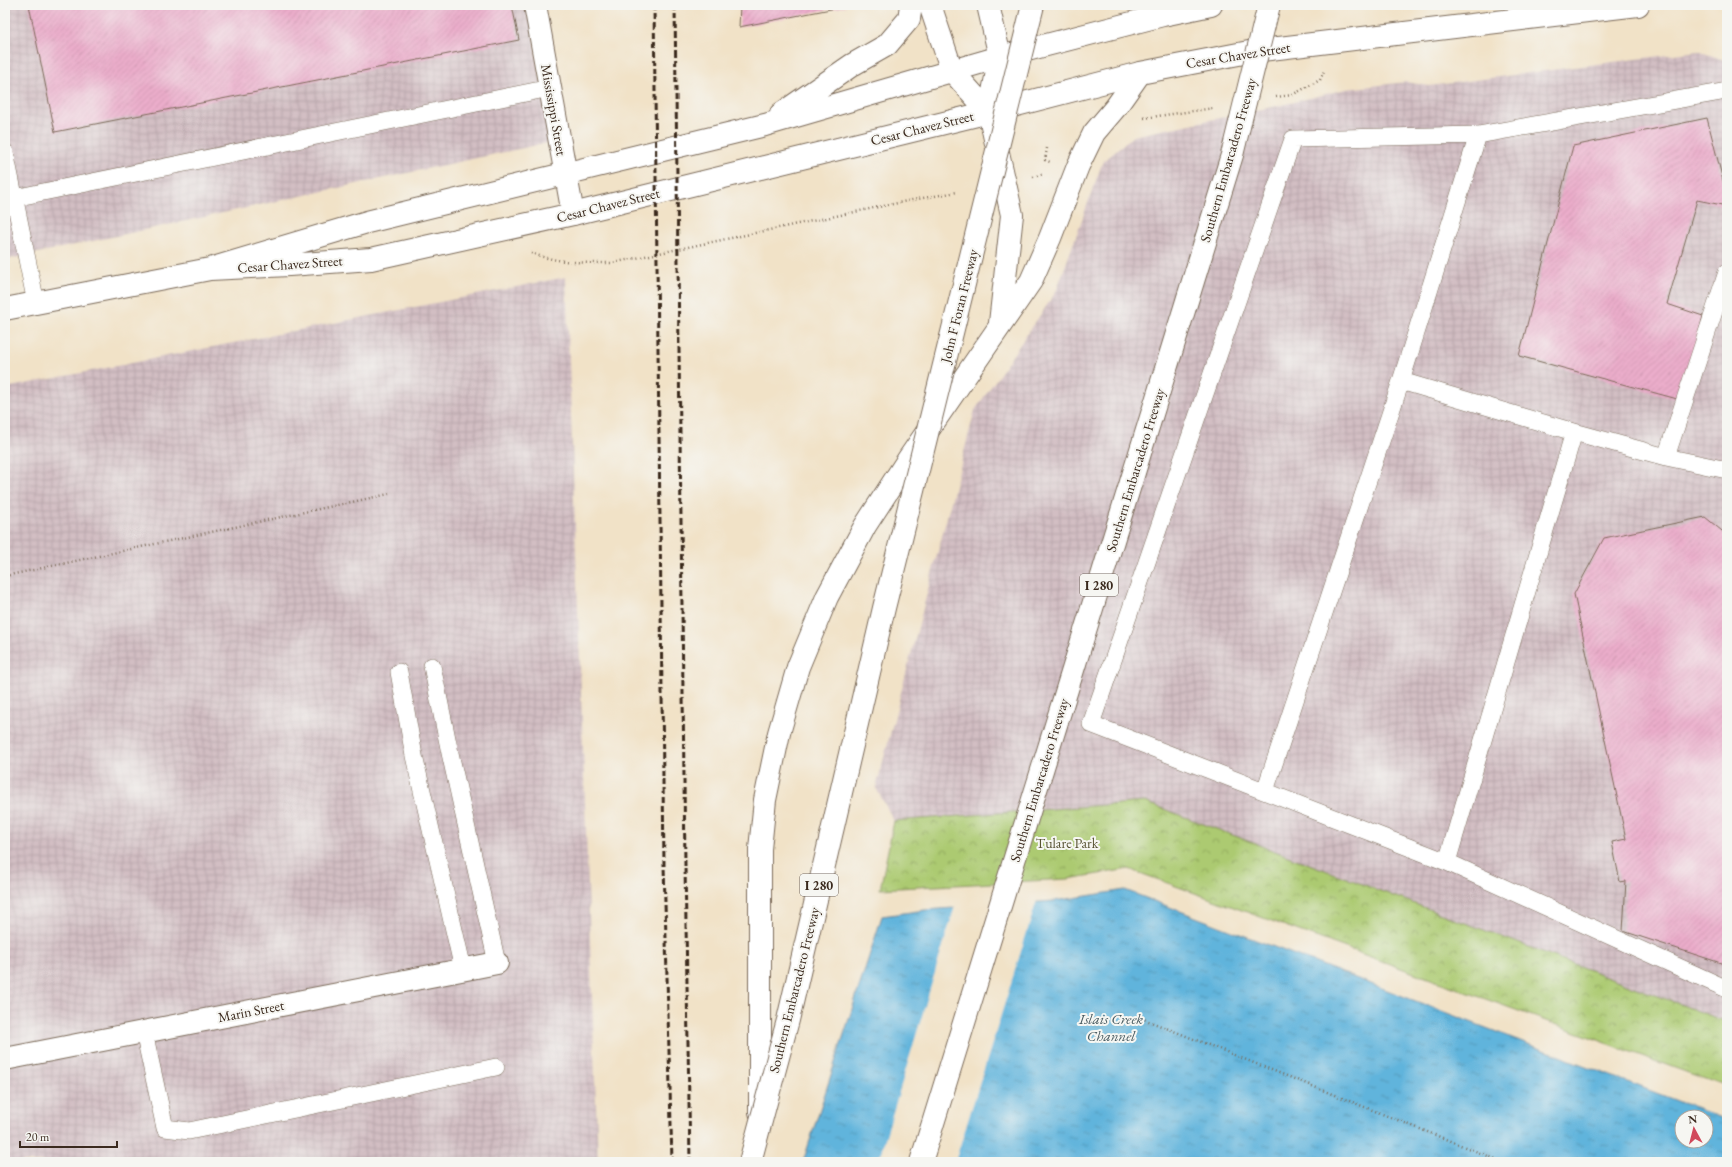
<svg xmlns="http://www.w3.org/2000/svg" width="1732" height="1167" viewBox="0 0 1732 1167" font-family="'EB Garamond',serif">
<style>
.industrial{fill:url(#industrial-grid)}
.park{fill:url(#park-crowns);stroke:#747a48}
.water{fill:url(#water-ripples);stroke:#4e6f7d;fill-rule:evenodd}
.pier{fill:#f1e2c7}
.building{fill:url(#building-hatch)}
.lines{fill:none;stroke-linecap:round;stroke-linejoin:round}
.service-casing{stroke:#7b6a59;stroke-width:18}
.minor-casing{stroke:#7b6a59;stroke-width:24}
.primary-casing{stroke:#7b6a59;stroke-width:24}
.motorway-casing{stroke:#7b6a59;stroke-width:24}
.path{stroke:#7b6a59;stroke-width:2.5;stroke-dasharray:1 3;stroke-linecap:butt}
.service{stroke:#fff;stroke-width:17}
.minor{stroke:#fff;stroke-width:22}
.primary{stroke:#fff;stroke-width:22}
.motorway{stroke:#fff;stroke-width:22}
.rail{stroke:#3b2a1e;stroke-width:3;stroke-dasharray:6 3;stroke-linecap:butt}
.motorway-bridge-casing{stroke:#7b6a59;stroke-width:24;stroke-linecap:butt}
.motorway-bridge{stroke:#fff;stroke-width:22}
.labels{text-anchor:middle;stroke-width:4;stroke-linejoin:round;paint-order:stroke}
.shield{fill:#f6f6f2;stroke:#73675e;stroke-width:1}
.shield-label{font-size:13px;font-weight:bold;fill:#3b2a1e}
.street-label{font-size:14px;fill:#3b2a1e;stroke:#f6f6f2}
.park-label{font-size:14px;fill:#575233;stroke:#f6f6f2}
.water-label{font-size:15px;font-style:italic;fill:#485a60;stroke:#f6f6f2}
</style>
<defs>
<pattern id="industrial-grid" width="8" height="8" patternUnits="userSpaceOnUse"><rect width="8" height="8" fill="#d2bec3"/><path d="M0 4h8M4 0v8" fill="none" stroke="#b5a3a7"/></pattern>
<pattern id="park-crowns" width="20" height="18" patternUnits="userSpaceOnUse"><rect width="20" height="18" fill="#acca71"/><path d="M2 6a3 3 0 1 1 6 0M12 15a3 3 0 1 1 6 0" fill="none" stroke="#8da45c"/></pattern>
<pattern id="water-ripples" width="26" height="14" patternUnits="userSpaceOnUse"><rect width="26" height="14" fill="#61b4dc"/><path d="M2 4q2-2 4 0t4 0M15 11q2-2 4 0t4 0" fill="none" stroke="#5193b2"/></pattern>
<pattern id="building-hatch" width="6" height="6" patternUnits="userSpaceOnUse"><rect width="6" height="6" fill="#ebadcb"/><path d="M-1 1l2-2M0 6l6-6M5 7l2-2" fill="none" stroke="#ca95ae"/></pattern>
</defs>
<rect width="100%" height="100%" fill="#f6f6f2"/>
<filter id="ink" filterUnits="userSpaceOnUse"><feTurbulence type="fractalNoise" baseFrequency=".025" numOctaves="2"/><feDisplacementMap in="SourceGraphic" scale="8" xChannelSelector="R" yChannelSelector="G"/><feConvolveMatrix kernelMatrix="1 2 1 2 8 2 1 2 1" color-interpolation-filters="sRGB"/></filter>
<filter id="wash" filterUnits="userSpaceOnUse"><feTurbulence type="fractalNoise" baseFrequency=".012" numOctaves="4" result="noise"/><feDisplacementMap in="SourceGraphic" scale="16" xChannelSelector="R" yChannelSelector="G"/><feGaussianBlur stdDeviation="0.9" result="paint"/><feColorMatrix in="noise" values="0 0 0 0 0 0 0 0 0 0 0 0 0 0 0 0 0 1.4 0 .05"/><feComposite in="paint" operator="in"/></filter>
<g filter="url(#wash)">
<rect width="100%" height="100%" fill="#f1e2c7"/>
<!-- industrial -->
<path class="industrial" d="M5 5H529L551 142 5 260Z
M1698 51 1727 61V1022L1145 802 894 821 876 788 975 410 1056 292 1103 161 1133 136 1282 105 1346 89 1406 82 1429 86Z
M566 277 598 1162H5V388Z"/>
<!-- park -->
<path class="park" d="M1145 802 1727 1022V1087L1129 869 1068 879 880 889 894 821Z"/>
<!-- water -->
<path class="water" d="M1125 890 1727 1120V1162H803L882 916 925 910 1054 901ZM1682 1117H1706V1141H1682Z"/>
<!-- pier -->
<path class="pier" d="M1037 900 955 1162H878L955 906Z"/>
<g id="blocks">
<!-- building -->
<path class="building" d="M29 5H512L519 40 55 132Z
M740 5H846V6L739 27Z
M1707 118 1727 196V206L1697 200 1667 304 1703 316 1681 400 1519 356 1573 146Z
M1705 517 1727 535V965L1623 931 1626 881 1620 882 1612 842 1626 839 1574 594 1604 538Z"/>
</g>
</g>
<g filter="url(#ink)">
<use href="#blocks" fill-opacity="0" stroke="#7b6a59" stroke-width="1"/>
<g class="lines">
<defs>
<path id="service" d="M1727 91 1478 135 1293 139 1091 724 1447 862 1727 989
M5 152 36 303
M14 198 550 88
M1401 381 1574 432
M1666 457 1727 272
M432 666 450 753 497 963
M399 672 414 756 463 969
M1265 791 1401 381 1478 135
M1447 862 1574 432 1666 457 1727 470
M144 1032 165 1128 189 1131 496 1067"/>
<path id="minor" d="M535 5 573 214
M5 1059 497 963"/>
<path id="primary" d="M930 5 952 71 989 112
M988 5 1000 57 989 112
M781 114 852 65 887 45 909 19 911 5
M210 269 289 265 371 259 573 214 989 112 1140 73 1254 51 1638 5
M5 309 210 269 367 222 765 125 1000 57 1163 15 1211 5"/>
<path id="motorway" d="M989 112 1012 215 1000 323
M760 1112V849L765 800 779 733 798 667 827 597 865 526 909 458 1031 281 1050 238 1078 166 1094 133 1116 107 1140 73"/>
</defs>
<!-- service casing -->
<use href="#service" class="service-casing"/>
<!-- minor casing -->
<use href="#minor" class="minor-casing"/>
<!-- primary casing -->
<use href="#primary" class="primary-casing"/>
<!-- motorway casing -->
<use href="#motorway" class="motorway-casing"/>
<!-- path -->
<path class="path" d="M1276 97 1292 95 1320 80 1324 71
M1144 118 1214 108
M1047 148 1045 160 1050 162
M1033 177 1044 174
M531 253C558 263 583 263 612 263L912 200 957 192
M5 576 389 494
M1141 1018 1503 1162"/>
<!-- service -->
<use href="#service" class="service"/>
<!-- minor -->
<use href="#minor" class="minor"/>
<!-- primary -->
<use href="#primary" class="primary"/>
<!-- motorway -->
<use href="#motorway" class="motorway"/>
<!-- rail -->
<path class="rail" d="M654 5 664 865 672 1162
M675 5 685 865 690 1162"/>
<defs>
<path id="motorway-bridge" d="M750 1162 788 1020 884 608 1033 5
M921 1162 1232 155 1269 5"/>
</defs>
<!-- motorway-bridge casing -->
<use href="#motorway-bridge" class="motorway-bridge-casing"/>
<!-- motorway-bridge -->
<use href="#motorway-bridge" class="motorway-bridge"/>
</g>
</g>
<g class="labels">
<!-- shield labels -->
<g class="shield">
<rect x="1080" y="574" width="38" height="22" rx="3"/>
<rect x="800" y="874" width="38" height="22" rx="3"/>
</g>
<g class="shield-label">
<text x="1099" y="590">I 280</text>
<text x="819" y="890">I 280</text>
</g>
<!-- street labels -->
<g class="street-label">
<text transform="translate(1238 55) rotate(-9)" y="5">Cesar Chavez Street</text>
<text transform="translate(554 110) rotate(80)" y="5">Mississippi Street</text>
<text transform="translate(922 128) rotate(-14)" y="5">Cesar Chavez Street</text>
<text transform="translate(1228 160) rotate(-74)" y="5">Southern Embarcadero Freeway</text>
<text transform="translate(608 205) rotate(-14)" y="5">Cesar Chavez Street</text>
<text transform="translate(290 264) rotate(-4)" y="5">Cesar Chavez Street</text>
<text transform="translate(959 306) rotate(-76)" y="5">John F Foran Freeway</text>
<text transform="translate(1135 470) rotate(-73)" y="5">Southern Embarcadero Freeway</text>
<text transform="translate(1039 780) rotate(-73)" y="5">Southern Embarcadero Freeway</text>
<text transform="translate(794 990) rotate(-76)" y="5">Southern Embarcadero Freeway</text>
<text transform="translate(251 1011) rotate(-11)" y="5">Marin Street</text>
</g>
<!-- park labels -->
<g class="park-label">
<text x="1067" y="848">Tulare Park</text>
</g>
<!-- water labels -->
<g class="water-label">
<text x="1111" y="1024">Islais Creek<tspan x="1111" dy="17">Channel</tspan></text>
</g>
</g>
<!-- margin -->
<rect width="1732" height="1167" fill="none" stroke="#f6f6f2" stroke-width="20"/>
<!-- north arrow -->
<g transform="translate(1694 1129) rotate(353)"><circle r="19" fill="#f6f6f2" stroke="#aba49d"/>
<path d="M0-3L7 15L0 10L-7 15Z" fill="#d1495b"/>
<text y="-6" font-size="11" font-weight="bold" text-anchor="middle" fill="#3b2a1e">N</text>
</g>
<!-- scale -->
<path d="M20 1141v6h97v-6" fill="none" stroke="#3b2a1e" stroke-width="2"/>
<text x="26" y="1141" font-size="12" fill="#3b2a1e" stroke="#f6f6f2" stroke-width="3" paint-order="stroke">20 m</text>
</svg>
